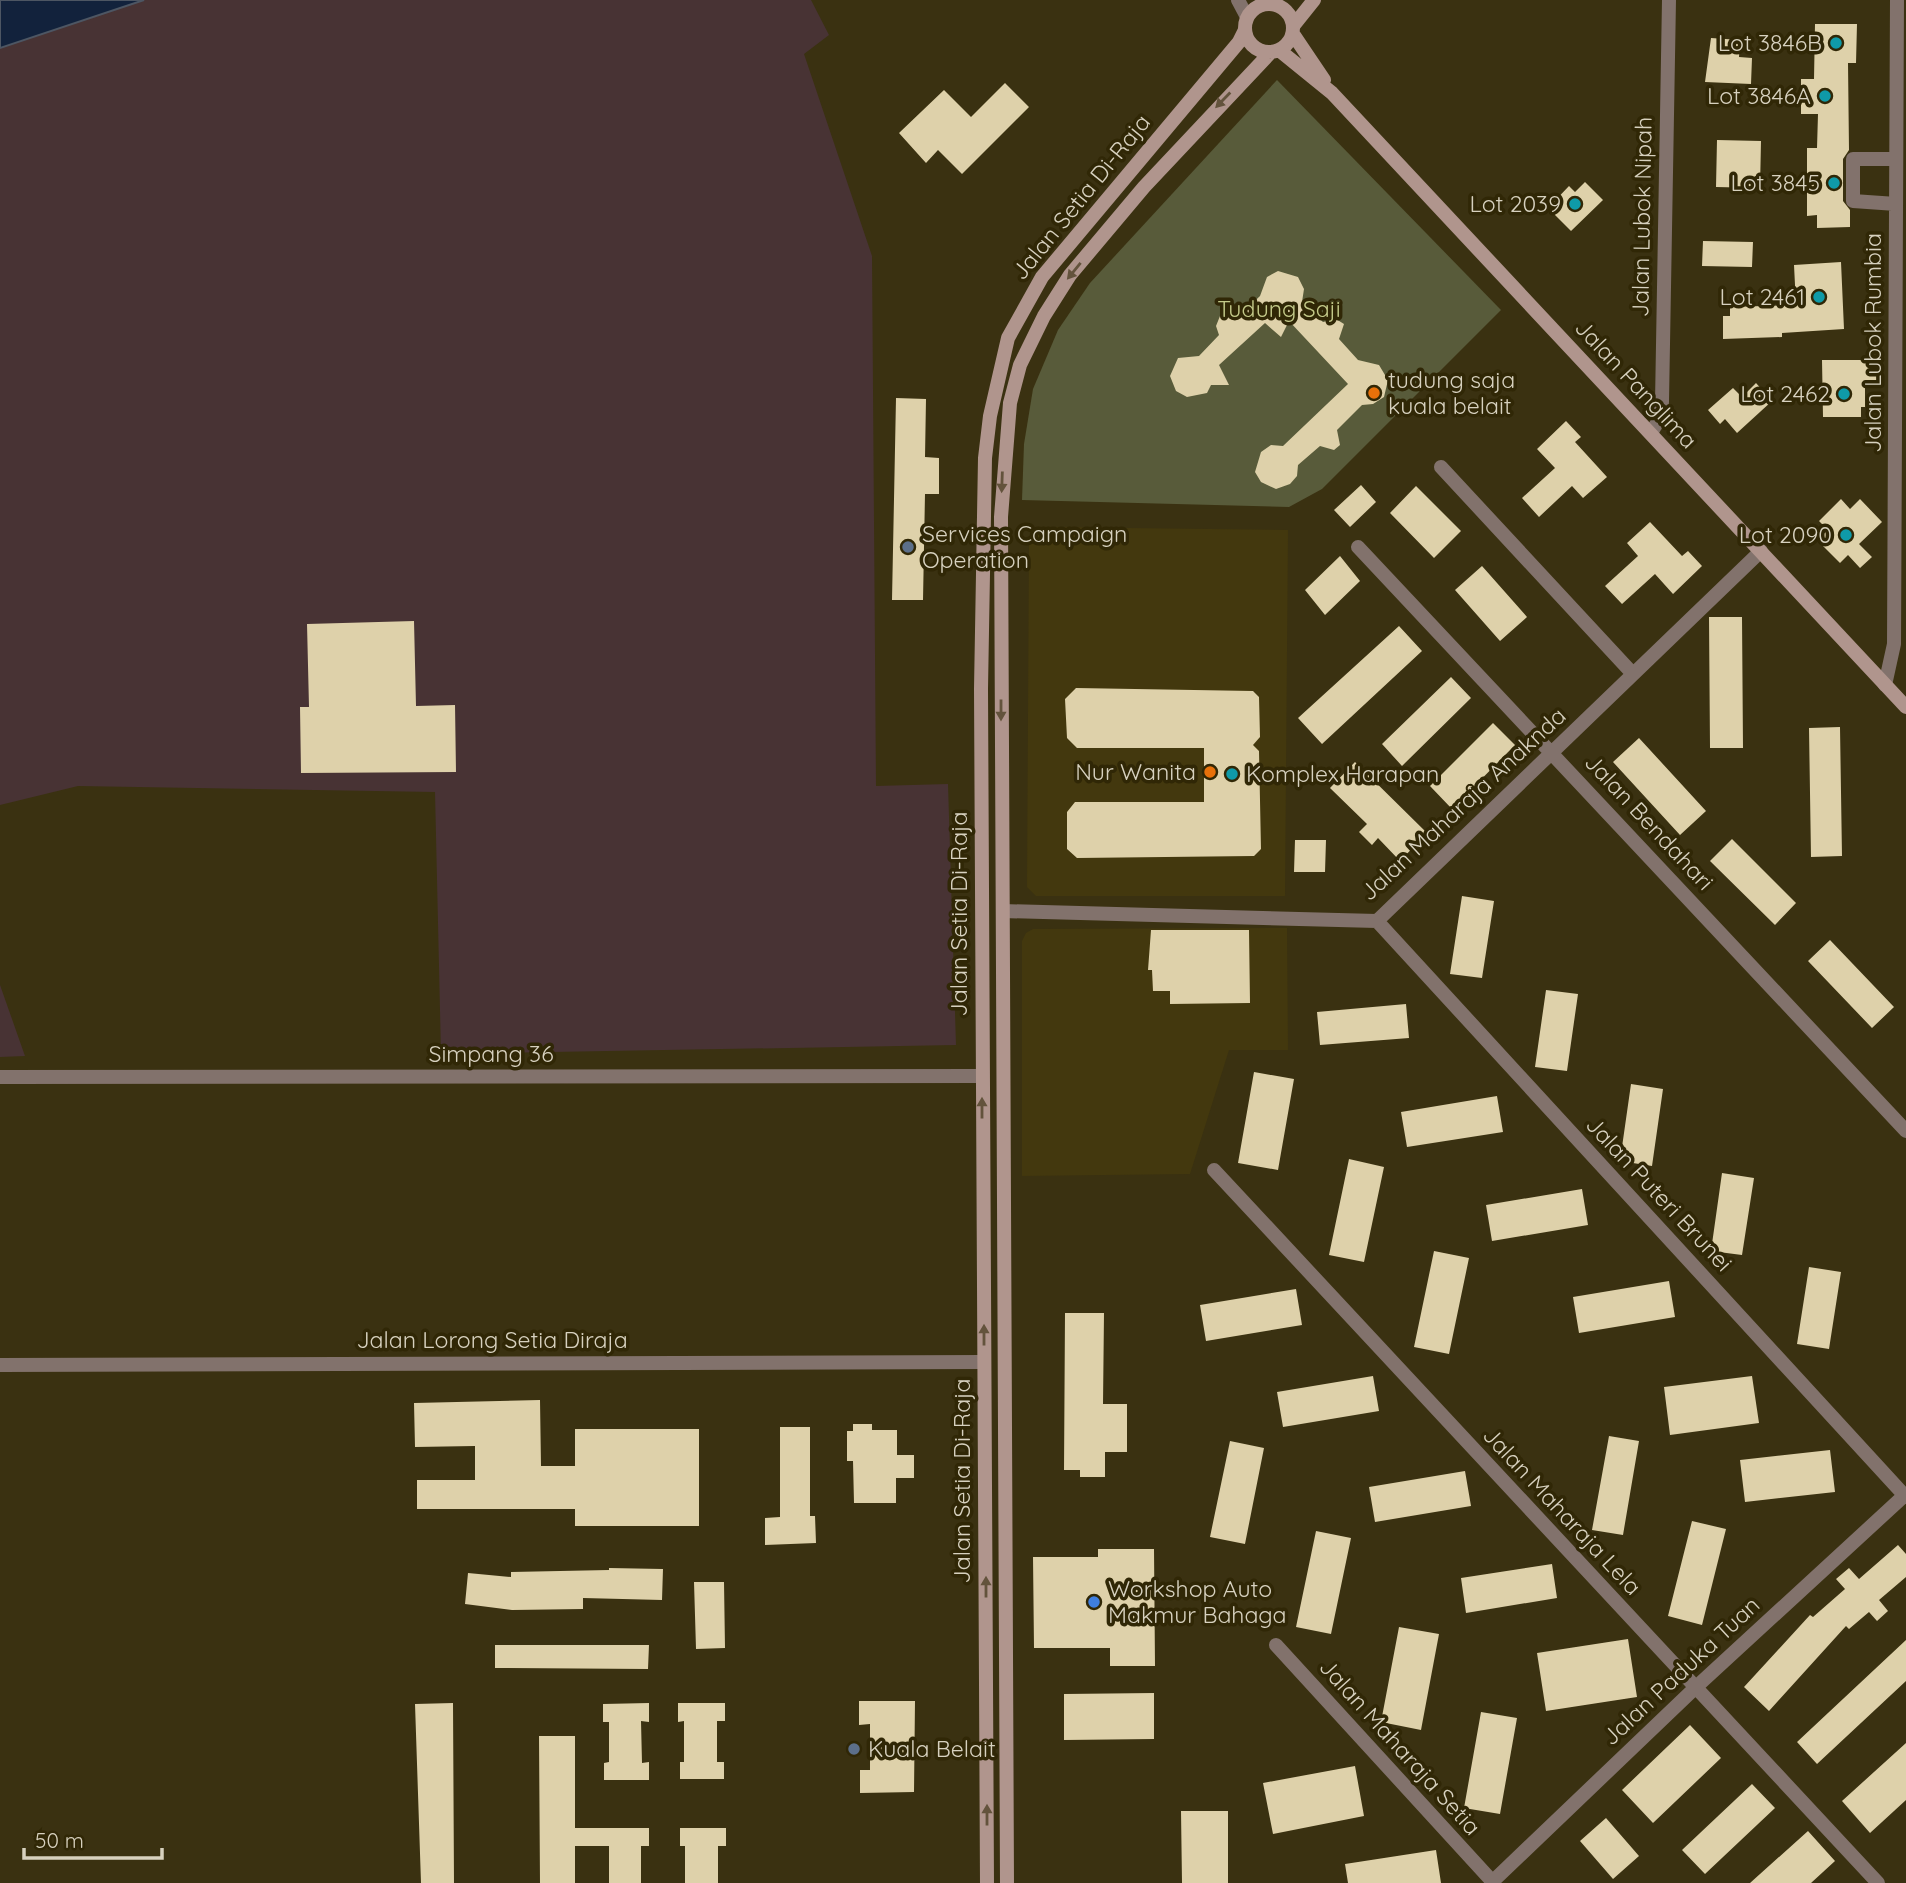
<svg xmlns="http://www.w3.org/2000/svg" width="1906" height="1883" viewBox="0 0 1906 1883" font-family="Quicksand,sans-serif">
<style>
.built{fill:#43380e}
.industrial{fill:#483334}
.green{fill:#585b3a}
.water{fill:#12223c;stroke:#4d5663;stroke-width:2}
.building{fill:#ded1aa}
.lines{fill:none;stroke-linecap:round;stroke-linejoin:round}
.street{stroke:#82726c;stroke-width:14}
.secondary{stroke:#b0958d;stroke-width:14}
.oneway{fill:#63533c}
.culture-dot{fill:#0f9aa8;stroke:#302706;stroke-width:2.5}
.food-dot{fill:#e8710a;stroke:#302706;stroke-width:2.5}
.service-dot{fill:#5c6f8a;stroke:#302706;stroke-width:2.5}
.shop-dot{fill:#3f7fe0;stroke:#302706;stroke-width:2.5}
.labels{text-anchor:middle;stroke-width:7;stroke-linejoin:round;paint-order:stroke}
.poi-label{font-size:23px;fill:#d7d1bf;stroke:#302706;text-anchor:end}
.street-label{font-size:23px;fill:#d7d1bf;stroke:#302706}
.park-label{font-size:23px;fill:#c3c989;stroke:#302706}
</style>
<rect width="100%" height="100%" fill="#3a3111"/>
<!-- built -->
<path class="built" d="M1040 527 1288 530 1285 896H1036L1027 887 1029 541Z
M1287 928 1288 1050H1229L1190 1174 1022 1176V941L1026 933 1033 929Z"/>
<!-- industrial -->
<path class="industrial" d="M144 0H811L829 35 804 54 872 256 876 786 948 784 956 1045 441 1054 435 792 78 786 0 805V48Z
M0 985 25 1056 0 1057Z"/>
<!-- green -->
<path class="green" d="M1277 80 1501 310 1322 489 1289 507 1022 500 1024 444 1033 389 1058 330 1090 283Z"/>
<!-- water -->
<path class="water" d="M0 0H144L0 48Z"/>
<!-- building -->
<path class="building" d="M1815 24H1857L1856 63H1848L1849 150 1843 159V201L1850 210V227L1817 228V215L1807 216V148H1817L1818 114H1801V79H1814Z
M1711 38 1740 40 1739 57 1752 58 1751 84 1705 82Z
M1005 83 1029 107 962 174 938 150 926 163 899 133 944 90 971 117Z
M1717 140 1761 141 1760 188 1716 187Z
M1585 182 1603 200 1571 231 1548 208 1569 186 1575 192Z
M1703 241 1753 242 1752 267 1702 266Z
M1841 262 1844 329 1782 333V337L1723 339V316H1730V307L1796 305 1794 265Z
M1278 271 1298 277 1304 289 1302 302 1323 322 1336 319 1344 324 1339 339 1358 360 1379 365 1388 380 1384 397 1373 404 1362 405 1337 430 1340 445 1334 450 1320 446 1298 465 1297 476 1290 484 1276 489 1261 482 1255 472 1261 452 1271 445 1283 446 1348 384 1289 321 1281 337 1265 323 1219 365 1229 385H1211L1207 393 1187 397 1176 391 1170 376 1178 358 1199 356 1219 335 1216 326 1220 316 1237 318 1260 296 1267 277Z
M1822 360H1876L1877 380 1865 381V407H1861V417H1823Z
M1756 383 1772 401 1737 433 1725 419 1720 424 1708 410 1733 388 1739 394 1744 388 1747 392Z
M896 398 926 399 925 457 939 458V494H925L923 600H892Z
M1566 421 1581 437 1575 442 1607 477 1583 498 1572 486 1539 517 1522 498 1555 468 1537 449Z
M1361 485 1376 502 1350 527 1334 510Z
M1416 486 1461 531 1434 558 1390 513Z
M1841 499 1850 509 1860 499 1882 522 1859 544 1872 557 1860 568 1848 555 1840 563 1817 540 1828 530 1819 521Z
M1650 522 1682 556 1688 551 1702 566 1673 594 1655 574 1622 604 1605 586 1638 556 1627 543Z
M1340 556 1360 581 1325 615 1305 590Z
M1482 566 1527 617 1500 641 1455 590Z
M1709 617H1742L1743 748H1710Z
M414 621 416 706 455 705 456 772 301 773 300 707H309L307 624Z
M1399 626 1422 651 1322 744 1298 718Z
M1451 677 1471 698 1402 766 1382 744Z
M1076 688 1253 691 1259 697 1260 737 1253 745 1259 751 1261 849 1254 856 1077 858 1067 849V812L1075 802H1204V748H1077L1067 738 1065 699Z
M1493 723 1515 745 1452 809 1430 786Z
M1840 727 1842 856 1811 857 1809 728Z
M1639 738 1706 811 1680 835 1613 762Z
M1355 762 1427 833 1400 861 1378 838 1372 845 1359 832 1367 824 1330 788Z
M1732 839 1796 903 1775 925 1710 861Z
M1295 840H1326L1325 872H1294Z
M1462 896 1494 901 1482 978 1450 974Z
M1151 930H1249L1250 1003 1170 1004V991H1153L1152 970H1148Z
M1830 940 1894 1007 1872 1028 1808 961Z
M1546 990 1578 994 1567 1071 1535 1067Z
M1406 1004 1409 1038 1320 1045 1317 1012Z
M1254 1072 1294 1079 1278 1170 1238 1163Z
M1631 1084 1663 1089 1652 1166 1620 1161Z
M1497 1096 1503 1132 1407 1147 1401 1112Z
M1349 1159 1384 1167 1364 1262 1329 1255Z
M1722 1173 1754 1178 1742 1255 1711 1251Z
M1582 1189 1588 1225 1492 1241 1486 1205Z
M1434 1251 1469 1258 1449 1354 1414 1347Z
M1809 1267 1841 1272 1829 1349 1797 1344Z
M1669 1281 1675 1317 1579 1333 1573 1297Z
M1296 1289 1302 1325 1206 1341 1200 1305Z
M1065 1313H1104L1103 1404H1127V1452H1105V1477H1080V1470H1064Z
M1373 1376 1379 1411 1283 1427 1277 1392Z
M1752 1376 1759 1423 1670 1435 1664 1387Z
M540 1400 541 1466H575V1429H699V1526H575V1509H417V1480H475V1446L415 1447 414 1403Z
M853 1424H872V1430H897V1455H914V1478H896V1503H854L853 1461H847V1431H853Z
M780 1427H810V1516H815L816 1543 765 1545V1518L780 1517Z
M1609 1436 1639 1441 1623 1535 1592 1530Z
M1230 1441 1264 1448 1245 1544 1210 1537Z
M1830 1450 1835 1492 1745 1502 1740 1460Z
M1465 1471 1471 1506 1375 1522 1369 1487Z
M1692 1521 1726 1529 1702 1625 1668 1616Z
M1316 1531 1351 1538 1331 1634 1296 1627Z
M1898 1545 1906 1554V1577L1879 1600 1888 1611 1877 1621 1869 1612 1849 1629 1846 1626 1769 1711 1744 1687 1810 1615 1813 1617 1845 1589 1836 1579 1849 1568 1859 1579Z
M1098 1549H1154L1155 1666H1110V1648H1034L1033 1557H1098Z
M1552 1564 1557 1598 1466 1613 1461 1578Z
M609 1568 663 1569 662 1600 583 1598V1609L512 1610 465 1604 468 1573 511 1577V1572L609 1570Z
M694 1582H724L725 1648 696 1649Z
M1399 1627 1439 1634 1421 1730 1381 1722Z
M1628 1639 1637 1697 1546 1711 1537 1653Z
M1906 1640V1681L1817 1764 1797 1742Z
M495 1645H649L648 1669 495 1668Z
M1154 1693V1739L1064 1740V1694Z
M859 1701H915L914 1792 860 1793V1770H870V1724L859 1725Z
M453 1703 454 1883H421L415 1704Z
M649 1703V1722L641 1721 642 1763 649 1762V1780H604V1763L609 1762V1722H603V1704Z
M678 1703H725V1721H717V1762H724V1779H680V1762H684V1721L678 1722Z
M1481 1712 1517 1718 1500 1814 1464 1808Z
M1690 1725 1721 1758 1653 1823 1622 1790Z
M539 1736H575V1828H649V1846H641V1883H609V1846H575V1883H540Z
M1906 1743V1800L1870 1833 1842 1801Z
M1355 1766 1364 1816 1273 1834 1263 1783Z
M1752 1784 1775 1808 1705 1874 1682 1850Z
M1181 1811H1228V1883H1182Z
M1606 1818 1639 1856 1613 1879 1580 1841Z
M680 1828H726V1846H718V1883H685V1846H680Z
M1808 1831 1835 1861 1811 1883H1750Z
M1436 1850 1441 1883H1348L1345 1864Z"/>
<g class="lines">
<!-- street -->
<path class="street" d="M1238 0 1247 17
M1263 0 1267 3
M1896 204 1853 201V159H1896
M1651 433 1660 418 1662 402 1669 0
M1441 467 1633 674
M1358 547 1906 1131
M1885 685 1894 644 1897 0
M1003 911 1377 921 1761 551
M1377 921 1906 1497
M0 1077 982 1076
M1214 1170 1878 1883
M0 1365 984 1362
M1276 1645 1491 1880
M1491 1883 1695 1688 1906 1494"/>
<!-- secondary -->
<path class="secondary" d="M1245 28a24 24 0 1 1 48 0a24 24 0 1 1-48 0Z
M1294 25 1314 0
M1293 34 1324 80
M1279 50 1332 93 1906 707
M987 1883 981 689 985 458 990 416 1008 338 1042 277 1239 42 1245 30
M1007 1883 1001 517 1010 403 1020 365 1044 316 1070 275 1144 187 1271 52"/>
</g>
<!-- one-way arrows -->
<defs><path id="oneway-solid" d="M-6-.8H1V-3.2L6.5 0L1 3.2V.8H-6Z" transform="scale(1.75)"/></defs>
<g class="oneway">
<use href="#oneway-solid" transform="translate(1223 100) rotate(134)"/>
<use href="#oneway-solid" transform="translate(1074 271) rotate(129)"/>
<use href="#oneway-solid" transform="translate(1002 482) rotate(92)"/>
<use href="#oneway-solid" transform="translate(1001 710) rotate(90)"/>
<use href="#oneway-solid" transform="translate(982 1108) rotate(-90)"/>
<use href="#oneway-solid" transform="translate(984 1335) rotate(-90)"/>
<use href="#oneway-solid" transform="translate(986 1587) rotate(-90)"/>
<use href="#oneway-solid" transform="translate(987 1815) rotate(-90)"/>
</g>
<!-- markers -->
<g class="culture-dot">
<circle cx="1836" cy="43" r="7"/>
<circle cx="1825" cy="96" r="7"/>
<circle cx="1834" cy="183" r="7"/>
<circle cx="1575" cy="204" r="7"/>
<circle cx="1819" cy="297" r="7"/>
<circle cx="1844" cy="394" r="7"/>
<circle cx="1846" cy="535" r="7"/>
<circle cx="1232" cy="774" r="7"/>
</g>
<g class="food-dot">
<circle cx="1374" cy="393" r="7"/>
<circle cx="1210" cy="772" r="7"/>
</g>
<g class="service-dot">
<circle cx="908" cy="547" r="7"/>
<circle cx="854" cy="1749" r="7"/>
</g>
<circle class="shop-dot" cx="1094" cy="1602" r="7"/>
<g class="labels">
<!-- poi labels -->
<g class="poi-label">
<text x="1822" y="51">Lot 3846B</text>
<text x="1811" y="104">Lot 3846A</text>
<text x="1820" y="191">Lot 3845</text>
<text x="1561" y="212">Lot 2039</text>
<text x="1805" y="305">Lot 2461</text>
<text x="1388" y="388" text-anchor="start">tudung saja<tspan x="1388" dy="26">kuala belait</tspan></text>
<text x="1830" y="402">Lot 2462</text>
<text x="922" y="542" text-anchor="start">Services Campaign<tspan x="922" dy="26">Operation</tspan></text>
<text x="1832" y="543">Lot 2090</text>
<text x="1196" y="780">Nur Wanita</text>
<text x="1246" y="782" text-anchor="start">Komplex Harapan</text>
<text x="1108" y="1597" text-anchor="start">Workshop Auto<tspan x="1108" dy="26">Makmur Bahaga</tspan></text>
<text x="868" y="1757" text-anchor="start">Kuala Belait</text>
</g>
<!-- street labels -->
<g class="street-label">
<text transform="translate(1081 197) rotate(-51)" y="8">Jalan Setia Di-Raja</text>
<text transform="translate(1642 217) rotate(-89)" y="8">Jalan Lubok Nipah</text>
<text transform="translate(1873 343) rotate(-90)" y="8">Jalan Lubok Rumbia</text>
<text transform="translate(1636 384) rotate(47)" y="8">Jalan Panglima</text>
<text transform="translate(1463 804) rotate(-43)" y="8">Jalan Maharaja Anaknda</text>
<text transform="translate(1649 822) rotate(47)" y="8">Jalan Bendahari</text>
<text transform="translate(959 914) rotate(-90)" y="8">Jalan Setia Di-Raja</text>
<text x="491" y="1062">Simpang 36</text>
<text transform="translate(1659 1194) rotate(47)" y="8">Jalan Puteri Brunei</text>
<text x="492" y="1348">Jalan Lorong Setia Diraja</text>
<text transform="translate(962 1481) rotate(-90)" y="8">Jalan Setia Di-Raja</text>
<text transform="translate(1562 1511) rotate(47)" y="8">Jalan Maharaja Lela</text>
<text transform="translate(1681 1671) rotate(-43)" y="8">Jalan Paduka Tuan</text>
<text transform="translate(1400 1747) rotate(48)" y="8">Jalan Maharaja Setia</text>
</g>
<!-- park labels -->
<g class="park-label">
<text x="1279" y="317">Tudung Saji</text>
</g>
</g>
<!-- scale -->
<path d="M24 1848v10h138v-10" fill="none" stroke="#d7d1bf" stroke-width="3.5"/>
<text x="35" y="1848" font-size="21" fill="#d7d1bf" stroke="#302706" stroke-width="5" paint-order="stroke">50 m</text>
</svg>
